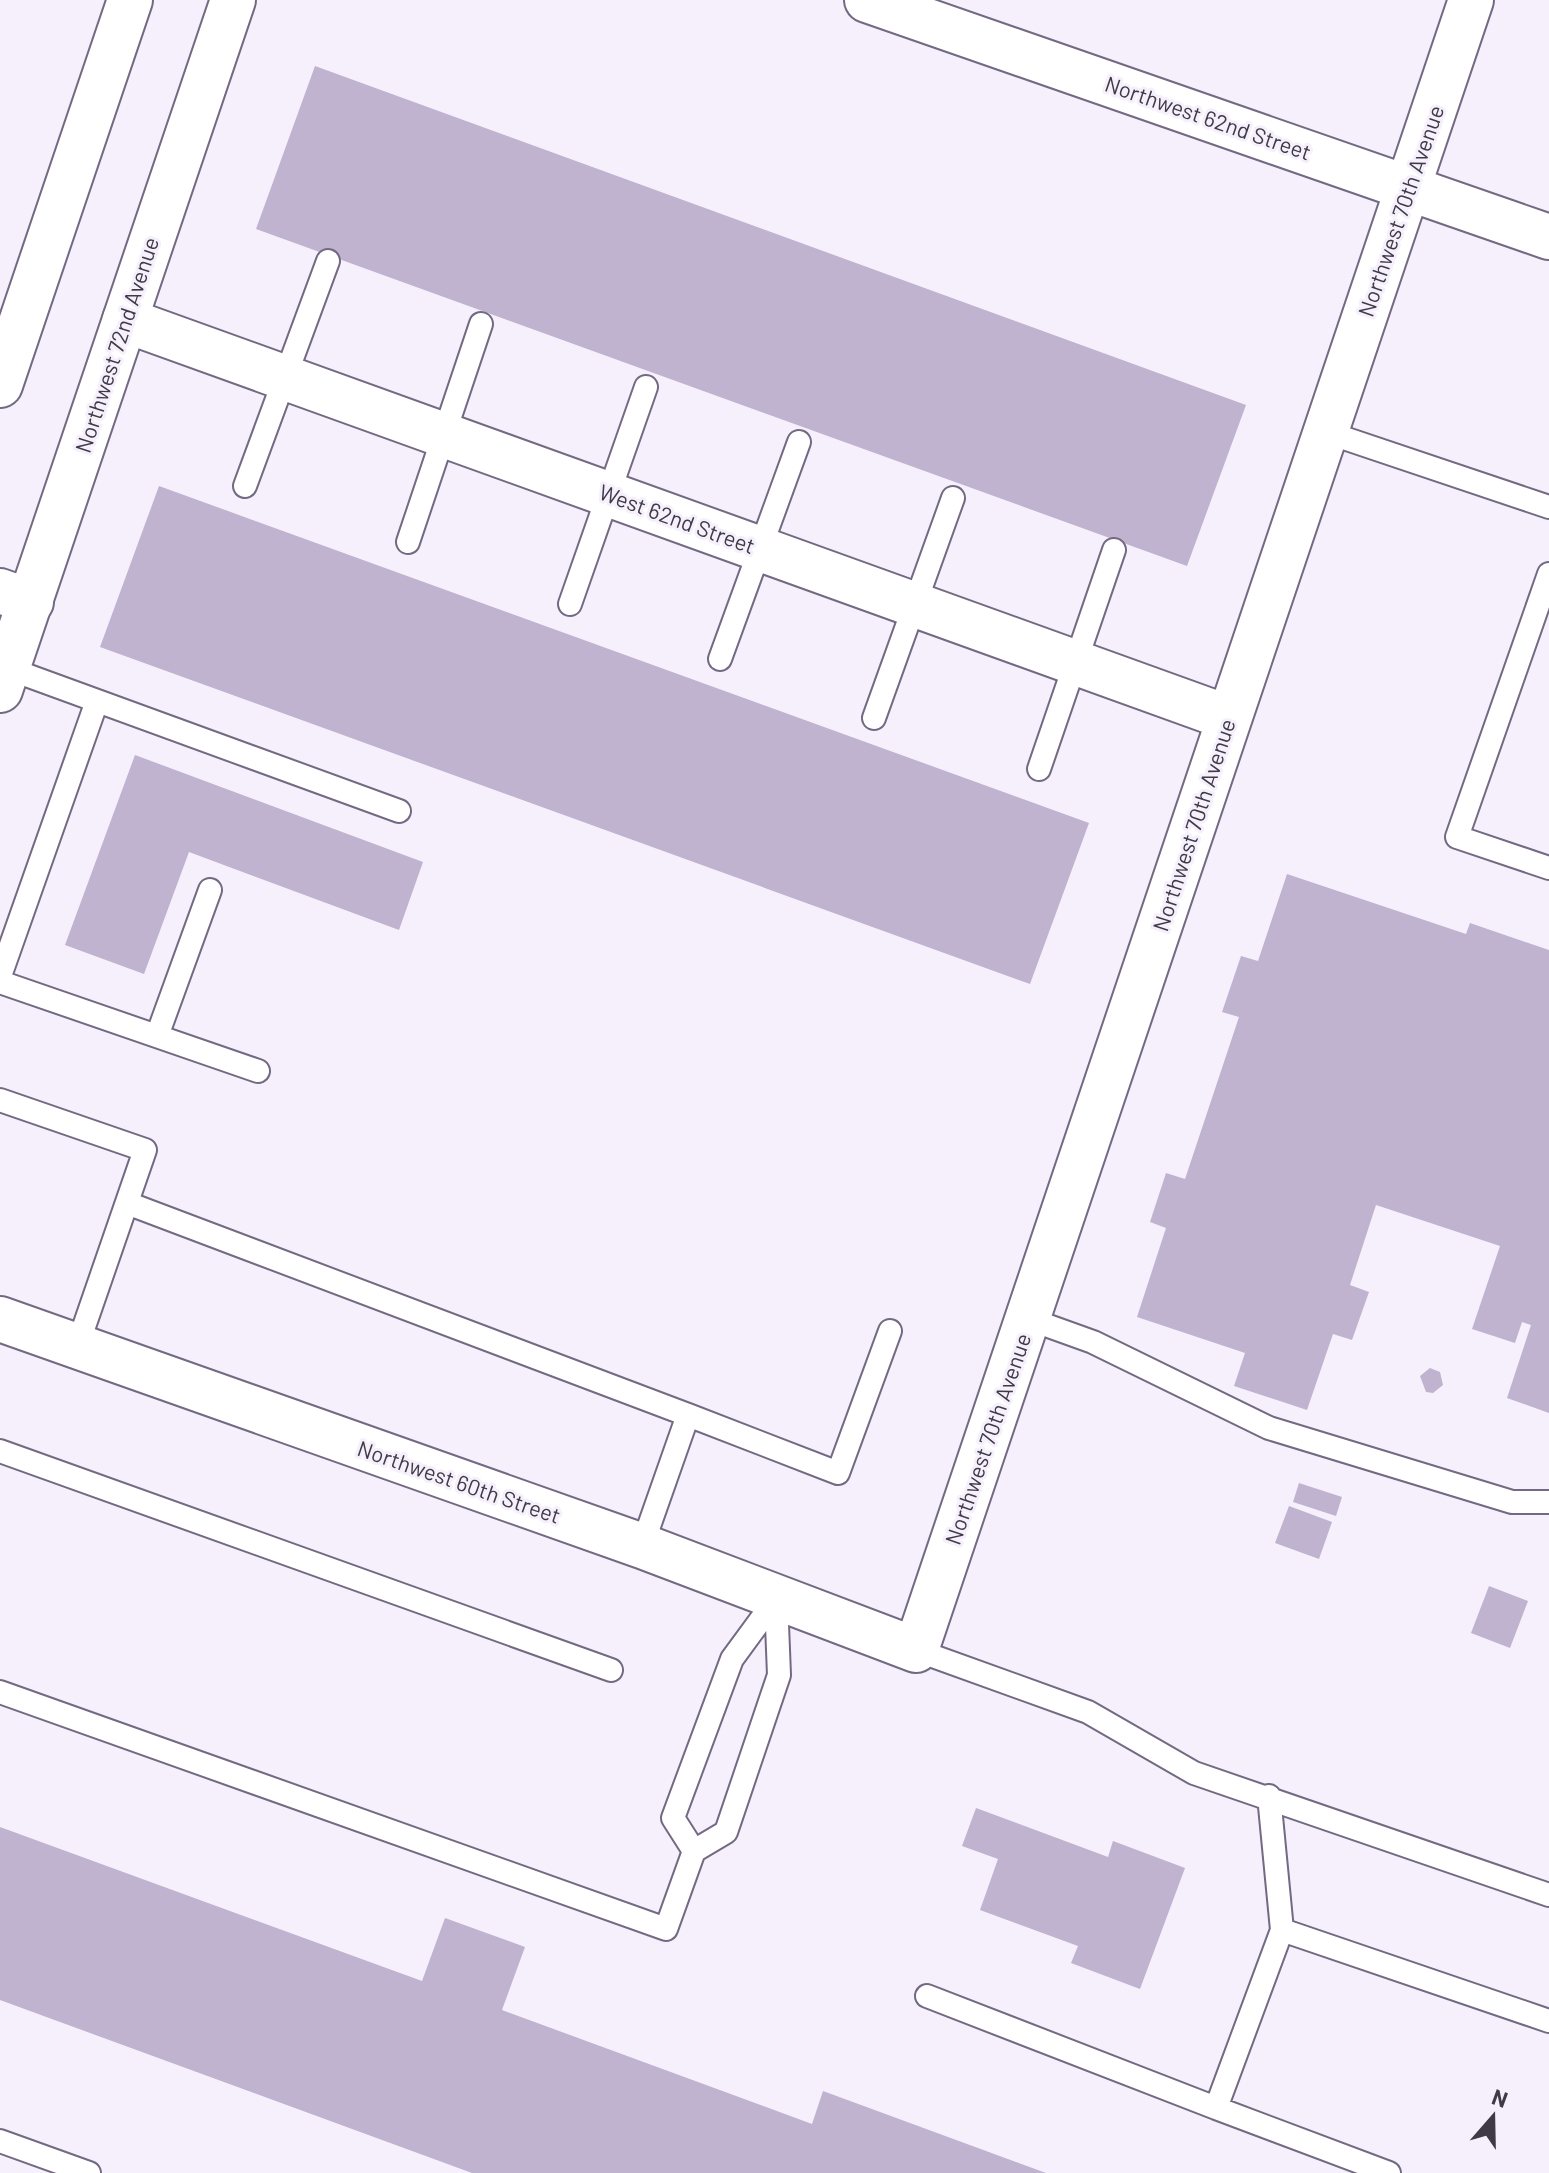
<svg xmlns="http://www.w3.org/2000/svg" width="1549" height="2173" viewBox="0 0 1549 2173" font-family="Barlow,sans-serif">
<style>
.building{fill:#bfb3cf}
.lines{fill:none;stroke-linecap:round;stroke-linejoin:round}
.service-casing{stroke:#746983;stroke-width:26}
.minor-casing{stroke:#746983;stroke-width:48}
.secondary-casing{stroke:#746983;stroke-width:48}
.service{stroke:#fff;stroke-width:22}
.minor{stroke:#fff;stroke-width:44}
.secondary{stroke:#fff;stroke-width:44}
.labels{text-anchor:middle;stroke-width:6;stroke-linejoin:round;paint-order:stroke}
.street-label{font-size:22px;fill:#3f3a46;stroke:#f5f0fc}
</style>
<rect width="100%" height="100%" fill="#f5f0fc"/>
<!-- building -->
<path class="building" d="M315 66 1246 405 1187 566 256 229Z
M159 486 1089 823 1030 984 100 647Z
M135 755 423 862 399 930 189 852 144 974 65 945Z
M1287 874 1466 934 1470 923 1549 950V1413L1507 1398 1531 1325 1522 1322 1515 1343 1472 1329 1500 1246 1376 1205 1350 1285 1369 1292 1352 1340 1333 1334 1307 1410 1234 1386 1245 1353 1137 1317 1166 1228 1150 1222 1166 1173 1185 1179 1239 1017 1222 1012 1241 956 1258 961Z
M1430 1368 1440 1372 1443 1385 1433 1393 1426 1392 1420 1376Z
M1299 1483 1342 1497 1336 1516 1293 1502Z
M1289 1506 1332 1522 1319 1559 1275 1543Z
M1489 1586 1528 1601 1510 1648 1471 1633Z
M976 1808 1108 1857 1113 1841 1185 1868 1140 1989 1071 1963 1078 1946 980 1910 998 1859 962 1846Z
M0 1827 422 1981 445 1918 525 1947 502 2010 812 2124 823 2091 1046 2173H472L0 2000Z"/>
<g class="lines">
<defs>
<path id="service" d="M1326 432 1549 507
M245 486 328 261
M408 542 481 324
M1549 574 1457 837 1549 868
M570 604 646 387
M720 659 799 442
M7 668 399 811
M874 718 953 498
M1039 769 1114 550
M0 976 97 701
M0 982 258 1071
M157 1036 210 890
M0 1100 145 1150 77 1347
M127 1203 688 1415
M1029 1319 1093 1342 1269 1428 1512 1502H1549
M0 1451 611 1670
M642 1546 688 1415 838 1473 890 1331
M916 1650 1088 1712 1194 1773 1549 1895
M0 1692 666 1929 694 1851 726 1832 779 1675 776 1599
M1269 1796 1282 1930 1549 2021
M694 1851 673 1818 732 1659 776 1599
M927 1996 1216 2108 1282 1930
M1216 2108 1389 2173
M0 2141 89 2173"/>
<path id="minor" d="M867 0 1549 237
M125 320 1229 718
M0 591 31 602
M0 1319 642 1546 916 1650 1471 0"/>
<path id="secondary" d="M0 385 130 0
M0 690 233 0"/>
</defs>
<!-- service casing -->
<use href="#service" class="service-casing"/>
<!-- minor casing -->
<use href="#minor" class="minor-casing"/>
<!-- secondary casing -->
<use href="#secondary" class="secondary-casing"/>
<!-- service -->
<use href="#service" class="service"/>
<!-- minor -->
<use href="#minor" class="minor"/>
<!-- secondary -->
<use href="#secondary" class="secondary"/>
</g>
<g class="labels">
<!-- street labels -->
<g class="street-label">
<text transform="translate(1208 118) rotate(19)" y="8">Northwest 62nd Street</text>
<text transform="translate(1401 211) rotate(-71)" y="8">Northwest 70th Avenue</text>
<text transform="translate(117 345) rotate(-72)" y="8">Northwest 72nd Avenue</text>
<text transform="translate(677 519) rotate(20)" y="8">West 62nd Street</text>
<text transform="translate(1194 825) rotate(-72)" y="8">Northwest 70th Avenue</text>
<text transform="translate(988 1439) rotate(-71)" y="8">Northwest 70th Avenue</text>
<text transform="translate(459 1482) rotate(19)" y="8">Northwest 60th Street</text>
</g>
</g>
<!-- north arrow -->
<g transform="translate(1493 2117) rotate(20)" stroke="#f5f0fc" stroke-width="6" paint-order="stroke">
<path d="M0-6L14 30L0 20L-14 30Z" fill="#3f3a46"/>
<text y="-12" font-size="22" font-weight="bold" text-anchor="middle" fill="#3f3a46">N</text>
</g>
</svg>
